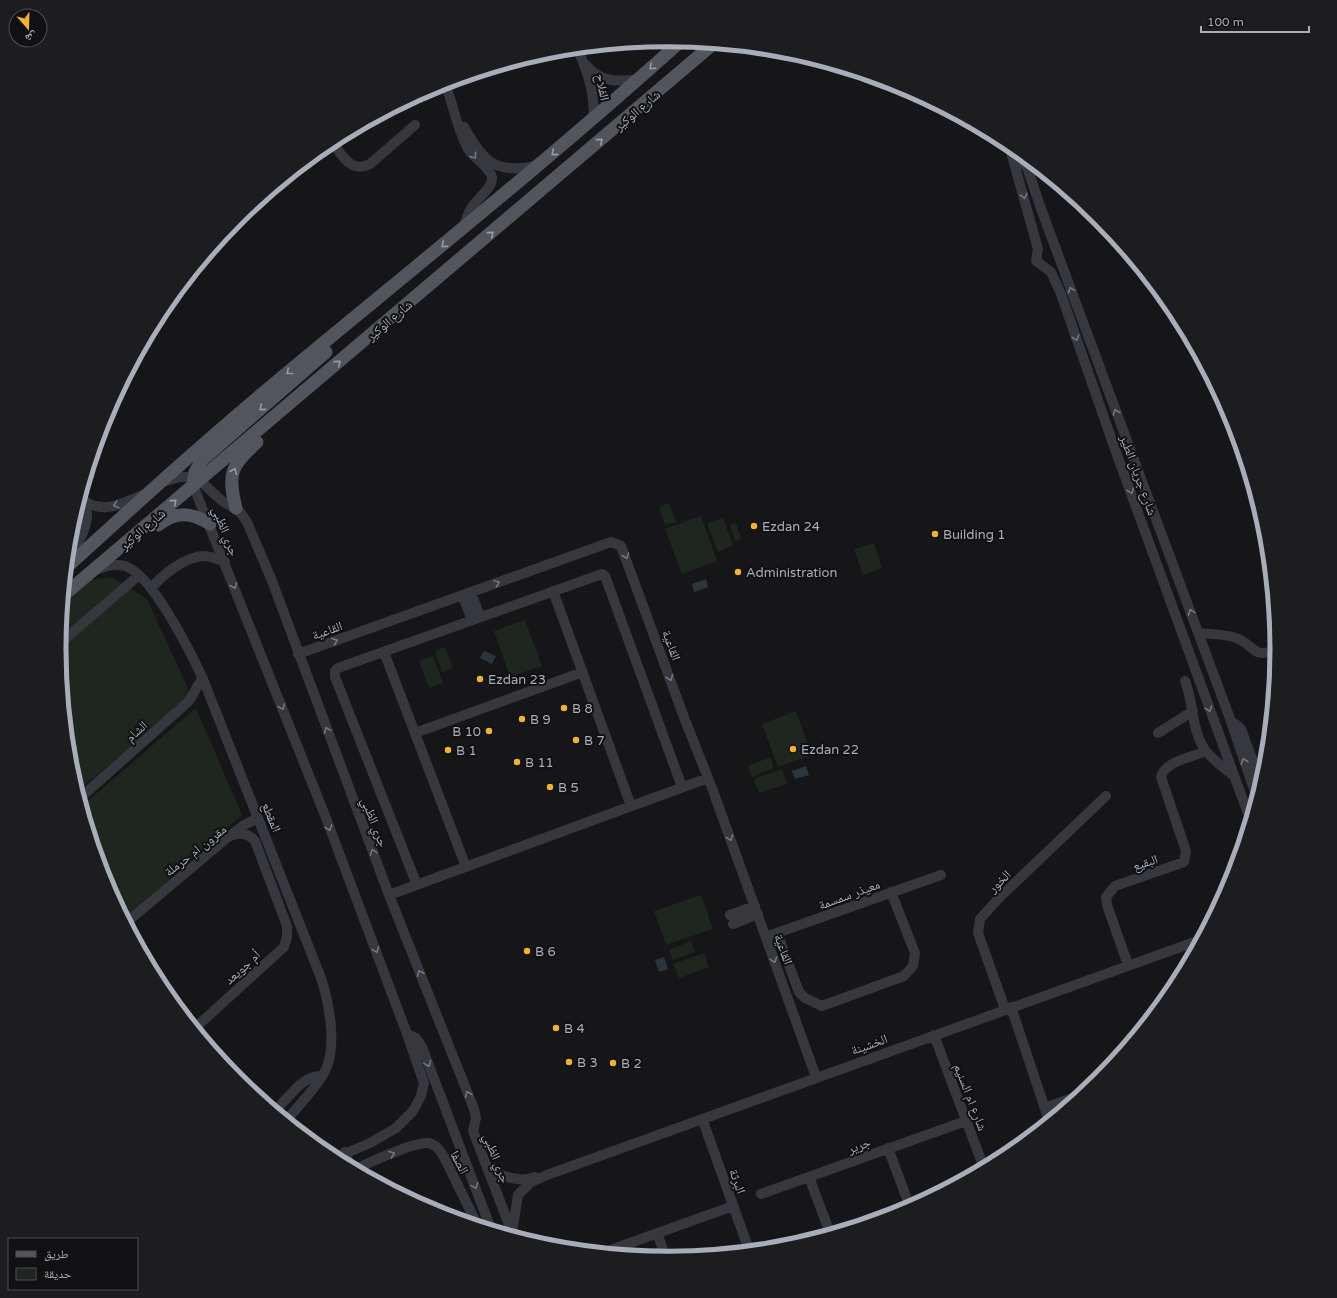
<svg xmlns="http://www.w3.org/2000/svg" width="1337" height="1298" viewBox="0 0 1337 1298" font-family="'Varela Round','Noto Naskh Arabic',sans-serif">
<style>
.green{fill:#1e261f}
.water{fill:#2c353c}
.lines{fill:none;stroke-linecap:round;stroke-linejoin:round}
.minor{stroke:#37383d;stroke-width:10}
.major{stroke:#53555c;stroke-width:13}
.oneway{stroke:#979ba6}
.oneway2{stroke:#757881}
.poi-dot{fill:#f2b134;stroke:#111113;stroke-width:1.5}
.labels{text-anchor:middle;stroke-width:4;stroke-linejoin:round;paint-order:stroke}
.street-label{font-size:13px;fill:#a8adb8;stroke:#111113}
.poi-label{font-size:13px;fill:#a8adb8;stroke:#111113;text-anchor:start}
.rim{fill:none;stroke:#a8adb8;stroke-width:5}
</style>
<rect width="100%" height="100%" fill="#161618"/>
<!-- green -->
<path class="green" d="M669 503 676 522 665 525 659 507Z
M701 516 717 561 682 574 665 529Z
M723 518 733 545 718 552 707 524Z
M736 523 741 539 735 541 730 525Z
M874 543 882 568 863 575 854 549Z
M112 577 147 599 191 695 78 791 71 768 60 649 64 599 85 580Z
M525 620 542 666 510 677 494 631Z
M445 647 453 668 442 672 435 651Z
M433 656 443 683 429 688 419 661Z
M196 708 242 815 125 918 106 882 83 805Z
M796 711 812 755 778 767 762 724Z
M770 757 774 768 752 777 748 766Z
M782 769 787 784 759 793 754 779Z
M701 895 713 929 666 945 654 911Z
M691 941 695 952 673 960 669 950Z
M704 953 709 967 679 978 673 964Z"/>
<!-- water -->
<path class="water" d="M706 579 708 587 694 592 692 584Z
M484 651 496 656 492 664 480 658Z
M806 766 809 775 795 779 792 771Z
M664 957 668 969 659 972 655 960Z"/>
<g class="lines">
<!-- minor -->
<path class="minor" d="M578 49C587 72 596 94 593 120
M586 65C601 83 618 82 639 79
M445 83C453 104 457 129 468 149 474 159 489 166 492 177 493 193 467 200 465 227
M464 127C485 163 495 174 537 166
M332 142C342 155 351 174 370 164L415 125
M1009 145 1038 249 1036 261 1051 272 1061 294 1117 455 1250 819
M1014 149 1028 170 1040 206 1229 716 1257 798
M163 482 180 477H187L199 480 221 500 240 512 247 522 272 581 389 895 474 1109 476 1118 473 1131 513 1235
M193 485 326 818 407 1034 424 1083 421 1096 413 1111 396 1128 370 1143 335 1158
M83 500C104 515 123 503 143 495
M68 559C79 541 96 518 81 498
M94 570C104 567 115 563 125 566 152 574 191 653 203 679L321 978C329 1002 337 1045 326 1069 318 1087 299 1104 287 1120
M151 588C163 575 184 557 203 556 210 556 218 559 225 562
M553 591 631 806
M471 592 480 617
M462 595 472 620
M1198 633C1210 634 1222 634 1233 637 1254 642 1251 661 1277 649
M60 643 138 576
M384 652 466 867
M298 654 611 542 621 546 685 720 712 788 816 1077
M1185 681C1194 703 1191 731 1206 751 1214 761 1224 768 1234 776
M1231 722 1237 725 1241 729 1261 783
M415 733 583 672
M1158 733 1193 711
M80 798 188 702C195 695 195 686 203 679
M231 835 244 825 258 818
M417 885 335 677V671L338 668 602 574 605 576 682 787
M389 895 708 778
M730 915 755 906
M127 922 228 837C237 832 248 832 255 841L287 926V937L284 947 195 1028
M733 924 758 914
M777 933 799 992 805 998 822 1006 904 976 913 966 915 953 891 892
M771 935 941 875
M1128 965 1107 905 1106 897 1115 886 1184 862 1186 851 1161 777C1165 761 1193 757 1206 751
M1011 1007 1049 1121
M1005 1009 978 933 980 919 1000 897 1106 796
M407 1034 416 1038 422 1047 491 1229
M934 1035 984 1168
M1045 1108 1081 1095
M275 1110C290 1098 301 1075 322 1076
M703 1121 749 1250
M888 1148 910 1207
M345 1152 350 1166
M487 1168C501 1176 520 1183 535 1177
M356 1169C370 1162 414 1142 428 1143 436 1144 440 1151 444 1157L477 1224
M809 1177 830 1233
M761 1194 966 1121
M512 1232 518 1195 531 1182 547 1175 1200 940
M657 1233 666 1258
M605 1252 733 1206"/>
<!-- major -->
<path class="major" d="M193 485 195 472 202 460 326 352
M236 508C227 473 231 467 257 442
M158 525C176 511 191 512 210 524
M68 566C136 504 204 442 275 383 411 270 549 160 681 41
M65 594 713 44"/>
</g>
<!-- one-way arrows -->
<defs><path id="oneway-chevron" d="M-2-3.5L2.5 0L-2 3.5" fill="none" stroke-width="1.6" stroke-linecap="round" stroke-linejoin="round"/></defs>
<g class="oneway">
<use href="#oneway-chevron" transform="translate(652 67) rotate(138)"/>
<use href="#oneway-chevron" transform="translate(600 141) rotate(-40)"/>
<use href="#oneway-chevron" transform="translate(554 153) rotate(140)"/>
<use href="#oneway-chevron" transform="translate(491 234) rotate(-40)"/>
<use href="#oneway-chevron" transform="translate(444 245) rotate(140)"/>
<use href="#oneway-chevron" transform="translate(338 363) rotate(-40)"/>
<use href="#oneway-chevron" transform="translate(289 372) rotate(141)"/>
<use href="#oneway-chevron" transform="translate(262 408) rotate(139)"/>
<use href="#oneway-chevron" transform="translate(234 471) rotate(-68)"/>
<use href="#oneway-chevron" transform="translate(174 502) rotate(-41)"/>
</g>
<g class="oneway2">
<use href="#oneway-chevron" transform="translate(474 156) rotate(52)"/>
<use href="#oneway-chevron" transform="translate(1024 196) rotate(76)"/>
<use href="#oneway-chevron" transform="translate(1071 290) rotate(-110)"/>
<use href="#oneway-chevron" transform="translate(1076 338) rotate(71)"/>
<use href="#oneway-chevron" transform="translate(1116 412) rotate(-110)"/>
<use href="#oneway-chevron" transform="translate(1131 491) rotate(70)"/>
<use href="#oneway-chevron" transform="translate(116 505) rotate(161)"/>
<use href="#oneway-chevron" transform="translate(626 556) rotate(70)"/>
<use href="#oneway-chevron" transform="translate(497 583) rotate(-20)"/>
<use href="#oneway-chevron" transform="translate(234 586) rotate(68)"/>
<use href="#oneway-chevron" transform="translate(1191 612) rotate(-111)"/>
<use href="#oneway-chevron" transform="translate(335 641) rotate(-20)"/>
<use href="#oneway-chevron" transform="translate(670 678) rotate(70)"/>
<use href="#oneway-chevron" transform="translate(282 707) rotate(69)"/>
<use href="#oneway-chevron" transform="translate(1209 709) rotate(70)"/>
<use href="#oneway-chevron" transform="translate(327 730) rotate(-111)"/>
<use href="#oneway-chevron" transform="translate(1244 761) rotate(-109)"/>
<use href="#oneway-chevron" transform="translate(329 828) rotate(69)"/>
<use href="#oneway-chevron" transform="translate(730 838) rotate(69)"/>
<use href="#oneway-chevron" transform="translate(373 852) rotate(-111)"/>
<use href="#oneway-chevron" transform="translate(376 950) rotate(69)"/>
<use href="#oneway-chevron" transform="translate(774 960) rotate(70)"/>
<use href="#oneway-chevron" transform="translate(420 973) rotate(-112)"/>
<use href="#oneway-chevron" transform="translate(428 1064) rotate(69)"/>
<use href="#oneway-chevron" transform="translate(468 1094) rotate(-112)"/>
<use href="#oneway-chevron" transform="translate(392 1154) rotate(-21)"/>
<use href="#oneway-chevron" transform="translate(475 1186) rotate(69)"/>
</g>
<!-- markers -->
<g class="poi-dot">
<circle cx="754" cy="526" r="4"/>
<circle cx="935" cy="534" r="4"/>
<circle cx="738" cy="572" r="4"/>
<circle cx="480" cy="679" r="4"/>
<circle cx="564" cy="708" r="4"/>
<circle cx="522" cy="719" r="4"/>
<circle cx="489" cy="731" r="4"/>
<circle cx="576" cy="740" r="4"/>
<circle cx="793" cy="749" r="4"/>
<circle cx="448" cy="750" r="4"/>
<circle cx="517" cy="762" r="4"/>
<circle cx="550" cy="787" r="4"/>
<circle cx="527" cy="951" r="4"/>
<circle cx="556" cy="1028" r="4"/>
<circle cx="569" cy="1062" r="4"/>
<circle cx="613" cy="1063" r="4"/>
</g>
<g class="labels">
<!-- street labels -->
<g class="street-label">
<text transform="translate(603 87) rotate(78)" y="5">الفلاح</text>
<text transform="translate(637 110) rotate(-40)" y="5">شارع الوكير</text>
<text transform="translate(389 320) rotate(-40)" y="5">شارع الوكير</text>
<text transform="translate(1139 475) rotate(70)" y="5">شارع جريان الطير</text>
<text transform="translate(142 529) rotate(-41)" y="5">شارع الوكير</text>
<text transform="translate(226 531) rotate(69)" y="5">جري الظبي</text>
<text transform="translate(327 630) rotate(-20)" y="5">القاعية</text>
<text transform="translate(672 645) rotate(70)" y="5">القاعية</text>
<text transform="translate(136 731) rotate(-42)" y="5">الشام</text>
<text transform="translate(272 817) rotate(68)" y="5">المقطع</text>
<text transform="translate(375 822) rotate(69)" y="5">جري الظبي</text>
<text transform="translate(195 850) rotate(-38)" y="5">مقرون ام حرملة</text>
<text transform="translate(1145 862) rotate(-18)" y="5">البقيع</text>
<text transform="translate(999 881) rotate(-44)" y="5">الخور</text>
<text transform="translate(849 894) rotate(-20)" y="5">معيذر سمسمة</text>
<text transform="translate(784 949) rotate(70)" y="5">القاعية</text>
<text transform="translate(242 967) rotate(-42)" y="5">أم جويعد</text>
<text transform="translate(869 1044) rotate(-20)" y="5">الخشينة</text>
<text transform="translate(971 1097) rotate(69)" y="5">شارع ام السنيم</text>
<text transform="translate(859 1145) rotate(-20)" y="5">جرير</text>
<text transform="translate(497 1158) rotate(69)" y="5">جري الظبي</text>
<text transform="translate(460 1162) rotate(63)" y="5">الصفا</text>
<text transform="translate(738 1181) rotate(70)" y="5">البرثة</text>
</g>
<!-- poi labels -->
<g class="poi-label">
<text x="762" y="531">Ezdan 24</text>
<text x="943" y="539">Building 1</text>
<text x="746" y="577">Administration</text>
<text x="488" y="684">Ezdan 23</text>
<text x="572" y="713">B 8</text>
<text x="530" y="724">B 9</text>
<text x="481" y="736" text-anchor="end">B 10</text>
<text x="584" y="745">B 7</text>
<text x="801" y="754">Ezdan 22</text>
<text x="456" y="755">B 1</text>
<text x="525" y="767">B 11</text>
<text x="558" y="792">B 5</text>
<text x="535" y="956">B 6</text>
<text x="564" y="1033">B 4</text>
<text x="577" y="1067">B 3</text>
<text x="621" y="1068">B 2</text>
</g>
</g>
<!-- crop -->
<path d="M0 0H1337V1298H0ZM66 649a602 602 0 1 1 1204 0a602 602 0 1 1-1204 0Z" fill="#1d1d20" fill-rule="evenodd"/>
<path class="rim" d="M66 649a602 602 0 1 1 1204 0a602 602 0 1 1-1204 0Z"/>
<!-- legend -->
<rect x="8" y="1238" width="130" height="52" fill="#111113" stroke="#4d4f55"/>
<rect x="16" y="1251" width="20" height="6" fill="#53555c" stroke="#4d4f55"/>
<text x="44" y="1258" font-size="12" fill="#a8adb8">طريق</text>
<rect x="16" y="1268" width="20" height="12" fill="#1e261f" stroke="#4d4f55"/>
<text x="44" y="1278" font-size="12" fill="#a8adb8">حديقة</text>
<!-- north arrow -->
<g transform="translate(28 28) rotate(160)"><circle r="19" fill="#111113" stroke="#4d4f55"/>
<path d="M0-3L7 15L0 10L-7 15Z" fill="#f2b134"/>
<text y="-6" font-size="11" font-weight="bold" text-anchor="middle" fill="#a8adb8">ش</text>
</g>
<!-- scale -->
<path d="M1201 26v6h108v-6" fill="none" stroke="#a8adb8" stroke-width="2"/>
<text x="1207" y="26" font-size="12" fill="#a8adb8" stroke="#111113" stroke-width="3" paint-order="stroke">100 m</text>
</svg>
